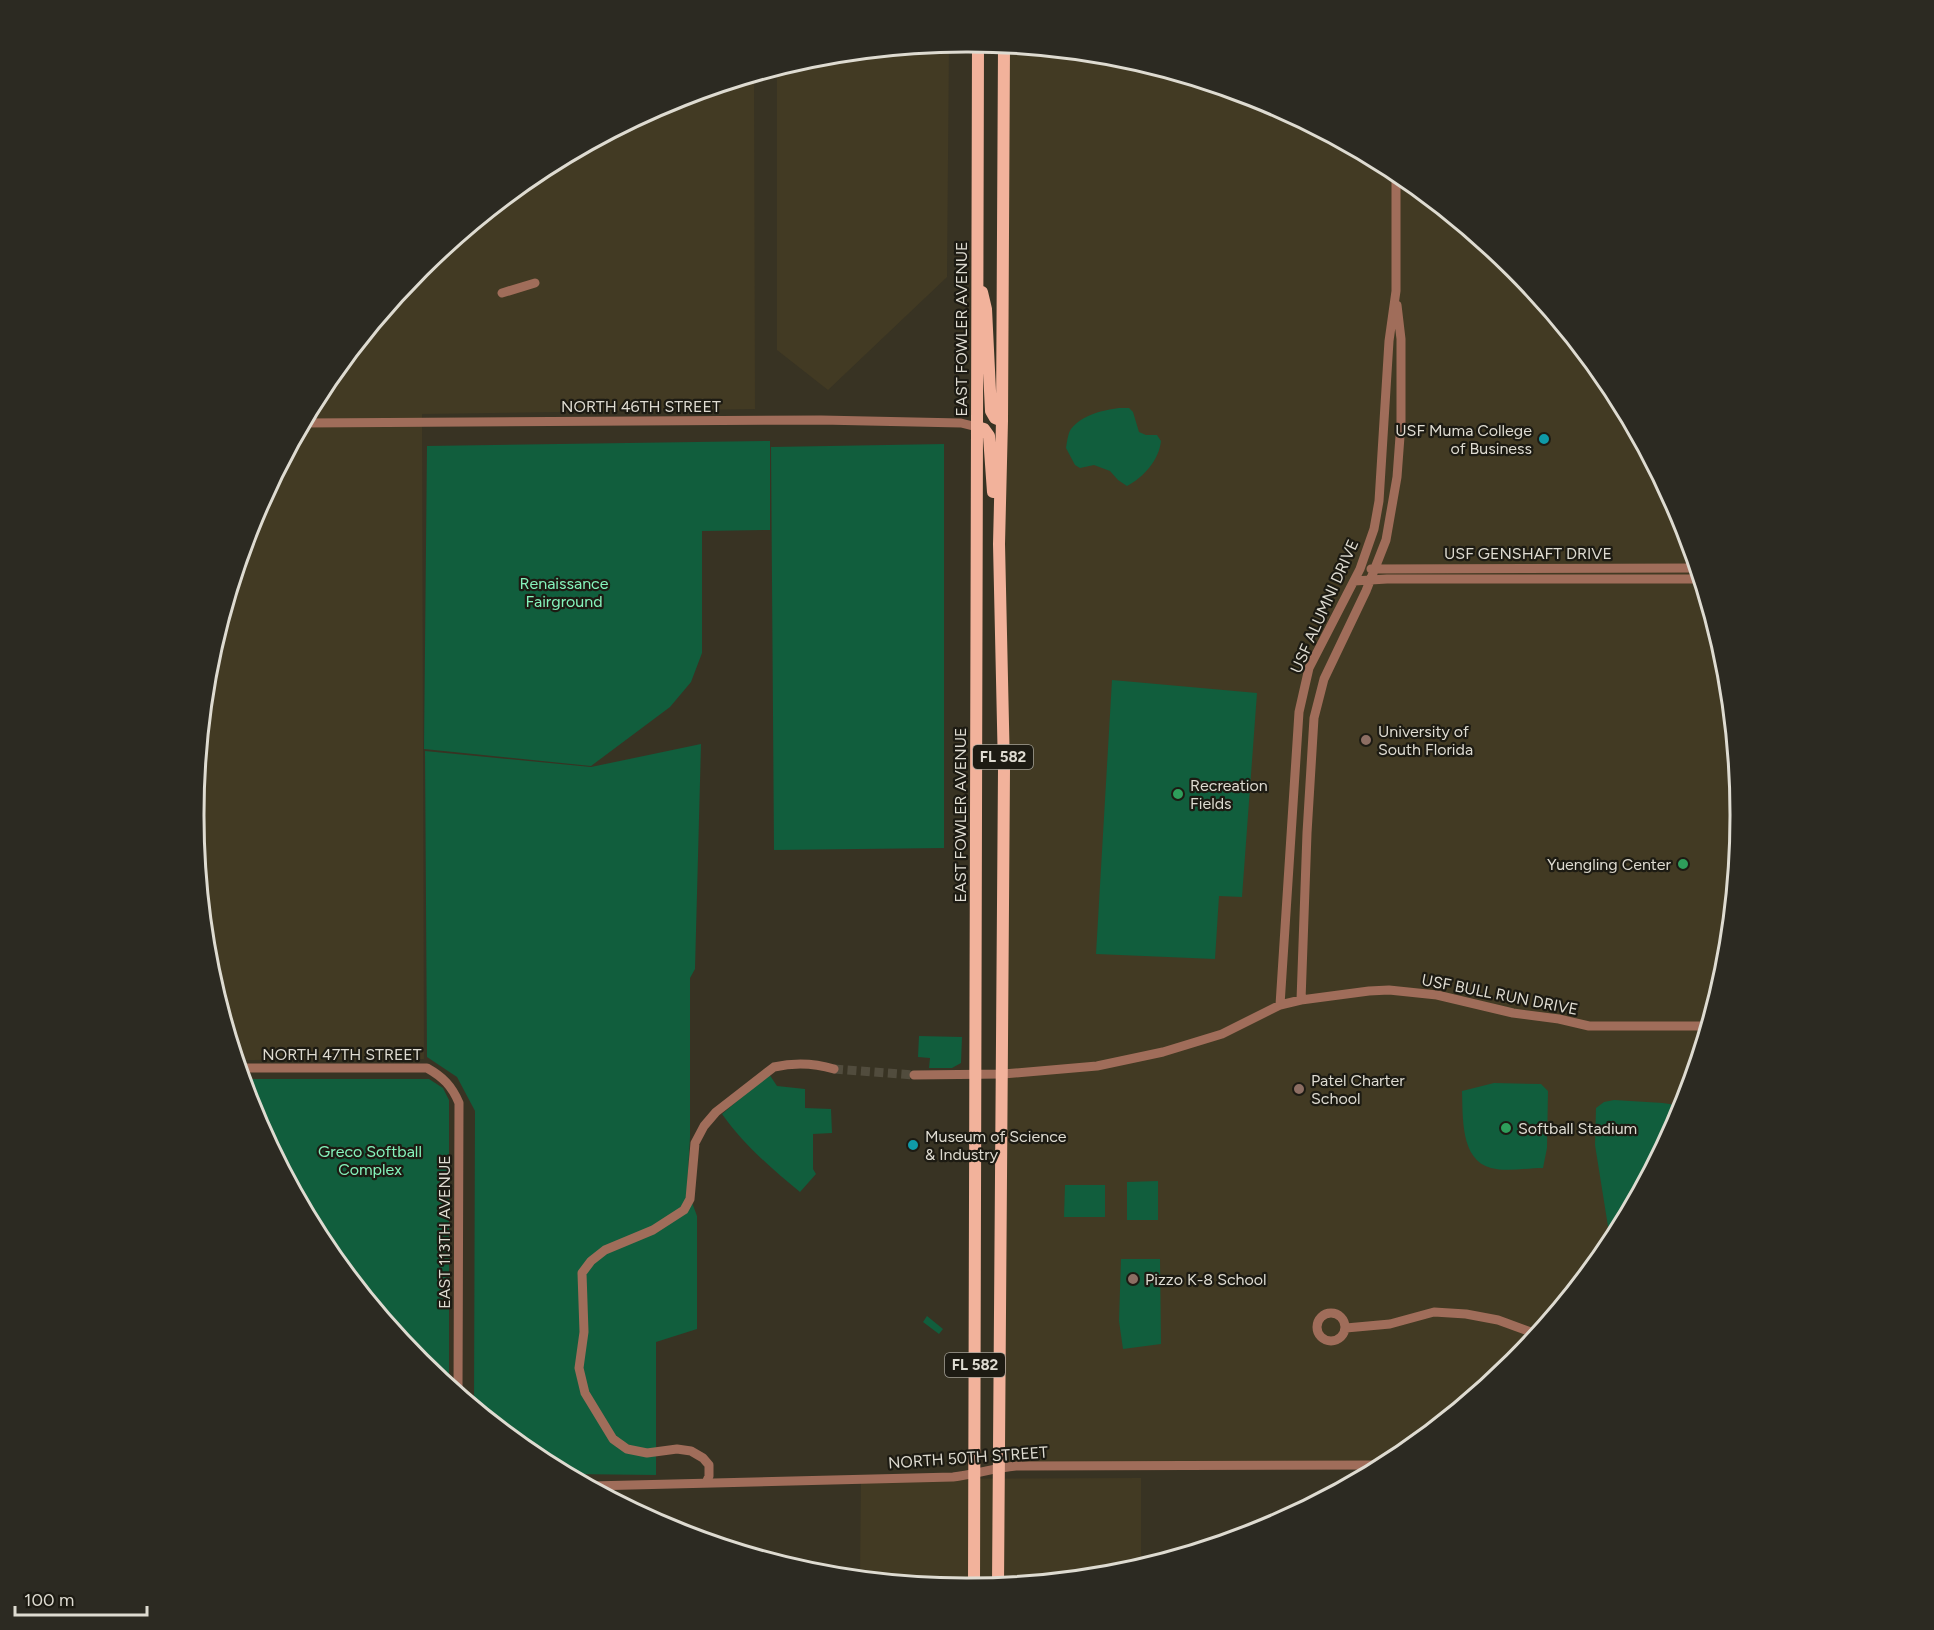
<svg xmlns="http://www.w3.org/2000/svg" width="1934" height="1630" viewBox="0 0 1934 1630" font-family="Figtree,sans-serif">
<style>
.built{fill:#423a23}
.green{fill:#115e3d}
.lines{fill:none;stroke-linecap:round;stroke-linejoin:round}
.minor-tunnel{stroke:#514c3d;stroke-width:9;stroke-dasharray:9 4.5;stroke-linecap:butt}
.minor{stroke:#a06d5a;stroke-width:9}
.major{stroke:#f2b29b;stroke-width:12}
.culture-dot{fill:#0f9aa8;stroke:#1d1b13;stroke-width:2}
.education-dot{fill:#8d6e63;stroke:#1d1b13;stroke-width:2}
.leisure-dot{fill:#2e9e5b;stroke:#1d1b13;stroke-width:2}
.labels{text-anchor:middle;stroke-width:4.5;stroke-linejoin:round;paint-order:stroke}
.shield{fill:#1d1b13;stroke:#a4a198;stroke-width:1.5}
.shield-label{font-size:15px;font-weight:bold;fill:#dedbd1}
.street-label{font-size:16px;fill:#dedbd1;stroke:#1d1b13}
.poi-label{font-size:16px;fill:#dedbd1;stroke:#1d1b13;text-anchor:start}
.park-label{font-size:16px;fill:#85f3bb;stroke:#1d1b13}
.rim{fill:none;stroke:#dedbd1;stroke-width:3}
</style>
<rect width="100%" height="100%" fill="#383323"/>
<!-- built -->
<path class="built" d="M949 44 947 277 828 390 777 350V69L817 57Z
M1002 45 1118 57 1263 101 1397 172 1514 269 1610 386 1681 520 1725 665 1740 815 1725 966 1681 1111 1610 1245 1513 1362 1396 1458 1379 1467 998 1468Z
M754 76 755 409 422 414 424 1059 238 1060 209 965 194 815 209 664 253 519 324 385 421 268 538 172 672 101Z
M1141 1478V1566L1117 1573 967 1588 860 1577 861 1479Z"/>
<!-- green -->
<path class="green" d="M1119 408H1129L1133 412 1139 432 1146 435H1157L1161 441C1159 460 1144 477 1127 486L1118 480 1110 471 1094 465 1080 468 1075 465 1066 448C1067 442 1068 433 1071 429 1082 415 1103 410 1119 408Z
M770 441V530L702 531V653L691 682 670 707 591 766 424 749 427 446Z
M944 444V848L774 850 771 447Z
M1112 680 1257 693 1242 897 1219 896 1215 959 1096 954Z
M701 744 695 969 690 978V1137L687 1189 697 1216V1329L656 1342V1475L569 1474 537 1458 474 1405 475 1111 457 1077 427 1057 425 751 591 767Z
M919 1036 962 1037 961 1063 952 1068H929L930 1058 918 1057Z
M769 1074 777 1086 805 1089V1108L831 1109 832 1133 813 1134V1169L816 1174 800 1192C772 1169 743 1144 722 1114Z
M243 1079H429L443 1088 449 1100V1385L420 1361 324 1244 253 1111Z
M1494 1083 1541 1084 1548 1091 1547 1148 1543 1168C1526 1168 1507 1172 1491 1168 1460 1160 1463 1116 1462 1091Z
M1614 1100 1663 1103 1682 1106 1612 1239H1610L1595 1145 1596 1108 1604 1102Z
M1158 1181V1220H1127V1182Z
M1065 1185H1105V1217H1064Z
M1121 1259H1160L1161 1344 1123 1349 1119 1321Z
M927 1316 943 1329 939 1334 923 1322Z"/>
<g class="lines">
<!-- minor-tunnel -->
<path class="minor-tunnel" d="M834 1069 914 1075"/>
<!-- minor -->
<path class="minor" d="M502 293 535 283
M304 423 821 420 961 423 977 427
M1371 569 1696 568
M1354 581 1387 579H1699
M1301 1000 1307 833 1314 718 1324 679 1366 591 1386 540 1397 477 1401 423V339L1397 305
M1280 1005 1299 712 1309 668 1360 569 1374 529 1379 501 1389 341 1396 291V172
M240 1068H427C443 1077 452 1086 459 1103L458 1393
M914 1075 1003 1074 1097 1066 1163 1052 1222 1034 1280 1005 1301 1000 1369 991 1389 990 1437 995 1513 1013 1559 1019 1589 1026H1707
M1317 1327a14 14 0 1 1 28 0a14 14 0 1 1-28 0Z
M1346 1328 1390 1324 1434 1312 1466 1314 1498 1320 1536 1334
M706 1483 709 1476V1465L703 1458 691 1451 677 1449 647 1453 627 1449 613 1439 585 1393 579 1368 584 1332 582 1273 591 1261 605 1250 653 1230 684 1210 690 1199 695 1143 704 1126 716 1112 774 1067C796 1062 814 1063 834 1069
M591 1486 953 1477C975 1474 995 1468 1016 1466L1383 1465"/>
<!-- major -->
<path class="major" d="M982 292 986 309 991 411 995 418 1002 421
M977 427 984 429 989 436 993 492
M998 1585 1004 769 999 544 1002 421 1004 46
M974 1587 978 43"/>
</g>
<!-- markers -->
<g class="culture-dot">
<circle cx="1544" cy="439" r="6"/>
<circle cx="913" cy="1145" r="6"/>
</g>
<g class="education-dot">
<circle cx="1366" cy="740" r="6"/>
<circle cx="1299" cy="1089" r="6"/>
<circle cx="1133" cy="1279" r="6"/>
</g>
<g class="leisure-dot">
<circle cx="1178" cy="794" r="6"/>
<circle cx="1683" cy="864" r="6"/>
<circle cx="1506" cy="1128" r="6"/>
</g>
<g class="labels">
<!-- shield labels -->
<g class="shield">
<rect x="973" y="745" width="60" height="24" rx="4.5"/>
<rect x="945" y="1353" width="60" height="24" rx="4.5"/>
</g>
<g class="shield-label">
<text x="1003" y="762">FL 582</text>
<text x="975" y="1370">FL 582</text>
</g>
<!-- street labels -->
<g class="street-label">
<text transform="translate(961 329) rotate(-90)" y="6">EAST FOWLER AVENUE</text>
<text x="641" y="412">NORTH 46TH STREET</text>
<text x="1528" y="559">USF GENSHAFT DRIVE</text>
<text transform="translate(1324 606) rotate(-66)" y="6">USF ALUMNI DRIVE</text>
<text transform="translate(960 815) rotate(-90)" y="6">EAST FOWLER AVENUE</text>
<text transform="translate(1500 994) rotate(11)" y="6">USF BULL RUN DRIVE</text>
<text x="342" y="1060">NORTH 47TH STREET</text>
<text transform="translate(444 1232) rotate(-90)" y="6">EAST 113TH AVENUE</text>
<text transform="translate(968 1457) rotate(-4)" y="6">NORTH 50TH STREET</text>
</g>
<!-- poi labels -->
<g class="poi-label">
<text x="1532" y="436" text-anchor="end">USF Muma College<tspan x="1532" dy="18">of Business</tspan></text>
<text x="1378" y="737">University of<tspan x="1378" dy="18">South Florida</tspan></text>
<text x="1190" y="791">Recreation<tspan x="1190" dy="18">Fields</tspan></text>
<text x="1671" y="870" text-anchor="end">Yuengling Center</text>
<text x="1311" y="1086">Patel Charter<tspan x="1311" dy="18">School</tspan></text>
<text x="1518" y="1134">Softball Stadium</text>
<text x="925" y="1142">Museum of Science<tspan x="925" dy="18">&amp; Industry</tspan></text>
<text x="1145" y="1285">Pizzo K-8 School</text>
</g>
<!-- park labels -->
<g class="park-label">
<text x="564" y="589">Renaissance<tspan x="564" dy="18">Fairground</tspan></text>
<text x="370" y="1157">Greco Softball<tspan x="370" dy="18">Complex</tspan></text>
</g>
</g>
<!-- crop -->
<path d="M0 0H1934V1630H0ZM966 52H968A762 762 0 0 1 1730 814V816A762 762 0 0 1 968 1578H966A762 762 0 0 1 204 816V814A762 762 0 0 1 966 52Z" fill="#2c2a22" fill-rule="evenodd"/>
<path class="rim" d="M966 52H968A762 762 0 0 1 1730 814V816A762 762 0 0 1 968 1578H966A762 762 0 0 1 204 816V814A762 762 0 0 1 966 52Z"/>
<!-- scale -->
<path d="M15 1606v9h132v-9" fill="none" stroke="#dedbd1" stroke-width="3"/>
<text x="24" y="1606" font-size="18" fill="#dedbd1" stroke="#1d1b13" stroke-width="4.5" paint-order="stroke">100 m</text>
</svg>
